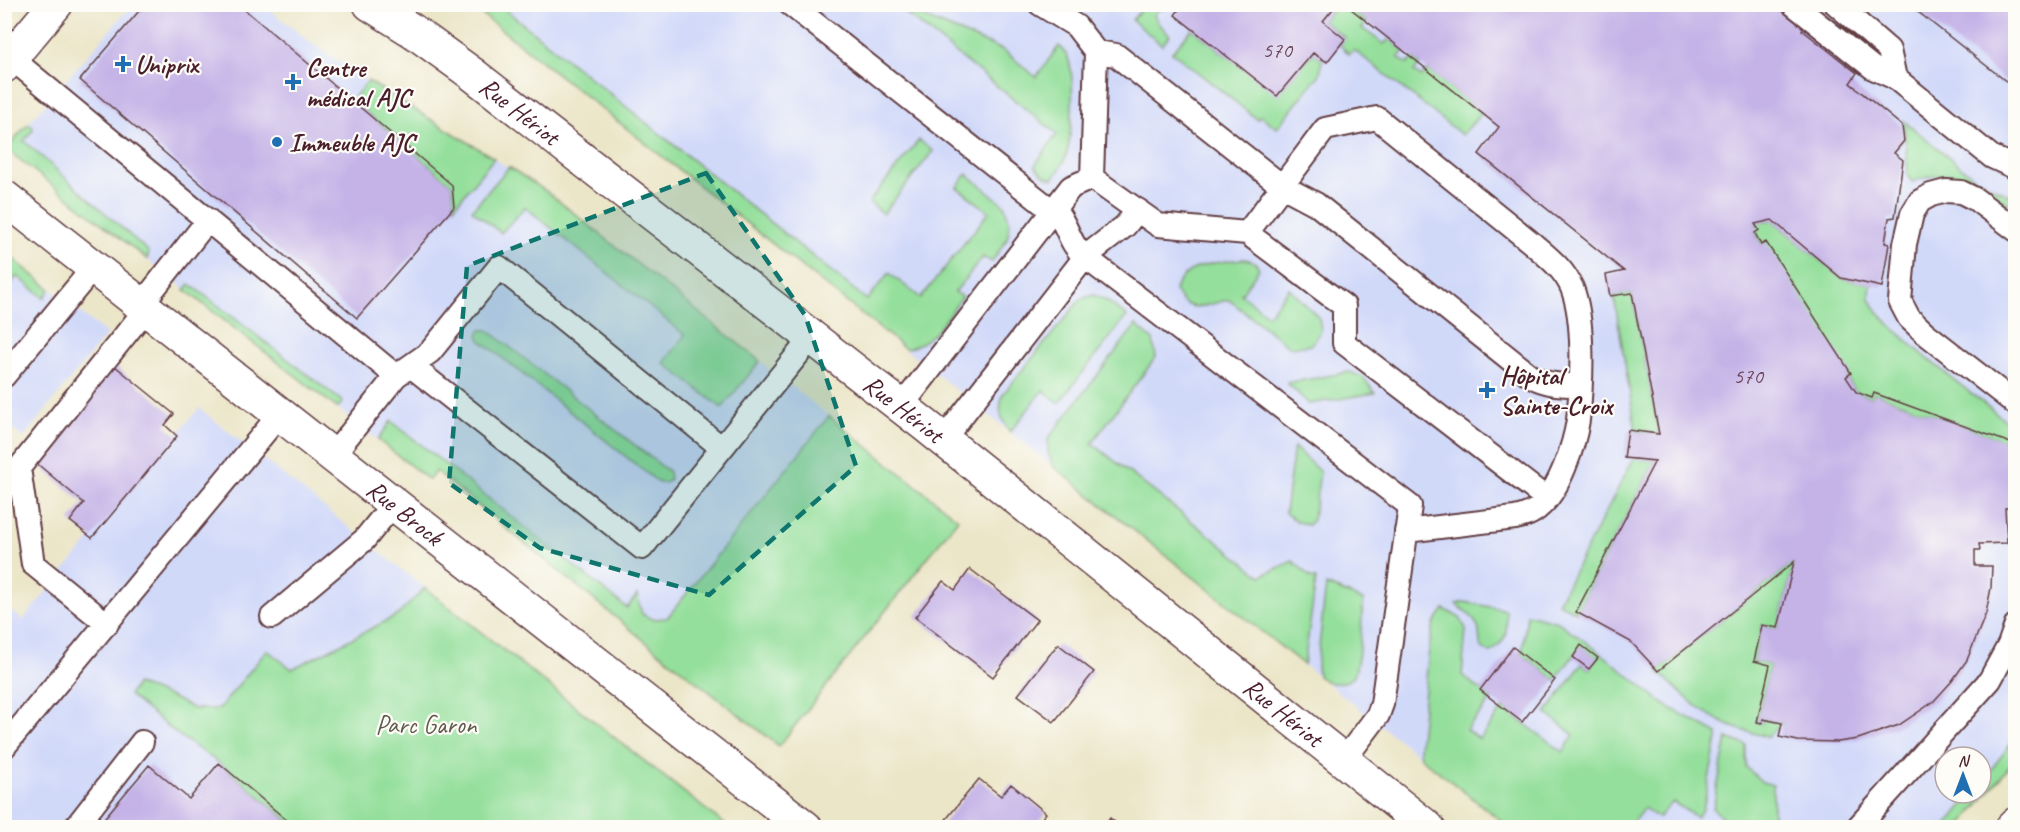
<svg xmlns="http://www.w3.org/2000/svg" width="2020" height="832" viewBox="0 0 2020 832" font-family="Caveat,sans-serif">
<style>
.built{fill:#d1d9f9;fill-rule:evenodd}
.green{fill:#94df9b;stroke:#6f7f63;stroke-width:1.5}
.building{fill:#c5b3e7}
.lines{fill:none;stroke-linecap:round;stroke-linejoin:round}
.service-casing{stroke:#623d43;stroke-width:26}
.minor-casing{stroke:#623d43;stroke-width:36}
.tertiary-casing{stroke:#623d43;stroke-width:36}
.service{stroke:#fff;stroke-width:22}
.minor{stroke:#fff;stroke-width:33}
.tertiary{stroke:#fff;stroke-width:33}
.marked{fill:#0f766e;fill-opacity:0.2;stroke:#0f766e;stroke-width:4.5;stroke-dasharray:12 8;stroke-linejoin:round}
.poi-dot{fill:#1f6fb2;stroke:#fdfcf7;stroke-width:2}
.labels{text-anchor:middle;stroke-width:4.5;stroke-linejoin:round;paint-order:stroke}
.number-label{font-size:22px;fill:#69445a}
.poi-label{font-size:26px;font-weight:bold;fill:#4a1f2b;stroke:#fdfcf7;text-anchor:start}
.street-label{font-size:26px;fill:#4a1f2b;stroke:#fdfcf7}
.park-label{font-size:26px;fill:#60594d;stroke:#fdfcf7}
</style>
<rect width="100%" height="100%" fill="#fdfcf7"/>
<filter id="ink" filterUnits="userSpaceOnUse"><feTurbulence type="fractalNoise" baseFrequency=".0167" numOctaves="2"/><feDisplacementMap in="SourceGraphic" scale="12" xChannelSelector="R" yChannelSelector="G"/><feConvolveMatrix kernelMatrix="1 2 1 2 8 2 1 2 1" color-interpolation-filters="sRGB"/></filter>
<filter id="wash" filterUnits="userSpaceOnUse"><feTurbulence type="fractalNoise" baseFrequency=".008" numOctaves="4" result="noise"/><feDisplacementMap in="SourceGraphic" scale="24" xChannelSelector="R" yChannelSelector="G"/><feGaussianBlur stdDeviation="1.35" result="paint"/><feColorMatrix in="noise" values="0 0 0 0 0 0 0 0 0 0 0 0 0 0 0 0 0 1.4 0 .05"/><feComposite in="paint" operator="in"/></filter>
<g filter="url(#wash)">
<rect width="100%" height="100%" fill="#ece6c9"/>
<!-- built -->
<path class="built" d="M132 5H263L309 41 355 73 546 191 829 416 647 643 436 471 429 480 6 149Z
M470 5H2015V760L1960 827H1509ZM1945 757H1981V793H1945Z
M4 252 107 334 23 438 5 423Z
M199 408 425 588 231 774 296 828 5 827 4 606 23 620Z"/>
<!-- green -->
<path class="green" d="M902 4 905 5 916 14 1003 50 1036 77 1059 46C1063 51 1068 55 1069 61 1075 80 1072 141 1065 159 1062 166 1058 172 1053 179 1046 177 1038 172 1035 165L1057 134 898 7Z
M470 5H511L507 11 867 300 889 273 921 298 989 212 957 187 967 174 1005 206 1010 224 1007 239 992 262 983 257 955 292 962 297C946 318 933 343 906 349Z
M1145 5H1183L1181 7 1159 9 1154 15 1158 23 1170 35 1162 45 1132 20Z
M1337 5H1345L1367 22 1362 28 1384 44 1389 39 1404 51 1398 58 1408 64 1413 58 1420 64 1414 72 1422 77 1428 70 1482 113 1462 135 1354 50 1349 54 1340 45 1345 38 1323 21Z
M1192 29 1277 95 1313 53 1322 59 1320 74 1277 128 1261 116 1257 119 1172 52Z
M368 81 494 158 454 207 452 185 352 100Z
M1904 121 1976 179 2015 198V209C1978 182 1959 164 1912 182L1908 176Z
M27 125H32L33 130 24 141 149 252 147 259 6 149Z
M919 140 933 151 883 214 869 202Z
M509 167 546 191 760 361 722 408 664 363 685 335 525 207 501 233 472 210Z
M1772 220 1841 278 1871 284C1871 288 1869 294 1870 298 1877 325 1989 406 2015 428V445L1874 393 1872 398 1856 392 1755 233 1758 230 1755 224Z
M5 252 50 289 44 298 17 276 5 292V280L7 276 5 274Z
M1243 259C1252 260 1256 261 1259 269L1241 294 1268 315 1289 288 1319 318 1321 331 1311 345 1290 347 1229 300C1205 304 1189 317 1175 291 1182 263 1219 262 1243 259Z
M190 284 343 402 337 408 185 290Z
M1632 293 1659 434 1636 431 1614 296Z
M1094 295 1107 301 1127 316 1059 403 1043 390 1010 432C1000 418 998 410 1003 394L1081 299Z
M1136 325 1153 340 1156 357 1092 443 1261 576 1293 561 1311 578 1316 579 1304 665 1053 466 1048 453V439Z
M481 330H488L669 472 670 479 665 483H659L480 340 478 334Z
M1350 372 1363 377 1375 393 1309 404 1287 383Z
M829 416 958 519 779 746 647 643 436 471 429 480 378 440 391 421 627 608 637 595 642 614 652 619 667 618Z
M1294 447 1320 472 1313 520 1308 525 1298 522 1285 513Z
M1634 458 1655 461 1576 612 1558 603Z
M1794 562 1778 628 1762 625 1754 661 1770 665 1757 722 1762 723 1763 719 1782 723 1767 737C1755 733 1742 731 1730 726 1702 714 1680 693 1658 671Z
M1326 585 1363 600C1362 614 1360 667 1353 677 1350 681 1345 682 1340 683 1332 684 1324 681 1318 676L1317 665Z
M425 588 728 827H296L219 763 177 734 129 695 137 684 173 698 194 709H219L267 650 292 669 398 615Z
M1464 602 1506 610C1507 630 1509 639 1491 652 1474 650 1483 637 1477 625 1473 616 1464 610 1456 604Z
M1444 609 1460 618 1466 629 1462 675 1492 699 1466 730 1480 739 1503 708 1563 752 1574 735 1546 713 1582 664 1589 669 1597 658 1581 646 1555 680 1522 654 1527 614 1558 622 1601 653 1665 705 1718 734 1703 809 1696 817 1673 802 1658 818 1644 808 1629 827H1509L1420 757 1419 750 1429 649 1434 623Z
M1727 738 1746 745V767L1762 782 1773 785V827H1734L1713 809Z
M2015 739V760L1960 827H1945L1973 793H1981V782Z"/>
<g id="blocks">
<!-- building -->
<path class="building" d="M145 4H238L452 185 454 207 357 318 80 80Z
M1183 4H1337L1323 21 1345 39 1327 62 1313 53 1277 96 1175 15Z
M1345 4H1810L1818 10 1802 30 1857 73 1850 83 1902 126 1904 141 1894 153 1903 160 1895 217 1889 218 1885 243 1889 244 1882 287 1841 278 1772 220 1755 224 1759 230 1755 233 1761 245 1766 242 1851 373 1846 377 1856 392 1872 398 1874 393 2016 445V507L2005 508 2007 543 1979 544 1980 550H1975V566H1992L1991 588 1986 613 1967 660 1952 681 1933 702 1899 725 1858 739 1838 742 1798 741 1779 737 1782 723 1763 719 1762 723 1757 722 1770 665 1754 661 1762 625 1778 628 1794 562 1658 671 1631 642 1576 612 1655 461 1624 458 1628 430 1659 434 1632 293 1610 296 1606 275 1624 271 1479 154 1499 127Z
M1908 4H2016V89Z
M115 366 174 414 165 425 177 436 92 538 70 521 84 503 35 462Z
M970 569 1037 620 993 677 915 617 943 581 955 590Z
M4 619 12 625 4 634Z
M1058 644 1094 672 1054 722 1018 695Z
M1581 645 1598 658 1589 669 1573 657Z
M1513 647 1555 680 1522 722 1480 690Z
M219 763 296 828H96L149 765 189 799Z
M979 779 1001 796 1011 784 1046 813 1034 828H939Z
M1110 818 1122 828H1103Z"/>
</g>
</g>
<g filter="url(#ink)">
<use href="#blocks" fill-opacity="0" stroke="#623d43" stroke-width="1.5"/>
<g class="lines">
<defs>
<path id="service" d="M790 4 1060 217C1070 233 1070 244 1085 257L1410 506 1382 704 1378 715 1344 760
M1040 4 1076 26 1096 52 1092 178 1158 225 1247 233 1344 306V343L1547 499
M1793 4 1873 68 1895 78 1992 157 2016 168
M1836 4 1889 50 1895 78
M1096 52 1116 55 1282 186 1316 204 1531 376C1547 385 1561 385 1580 385
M11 58 396 376
M2016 230 1975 199 1961 192 1946 191 1931 195 1920 201 1912 214 1905 244 1900 301 1909 318 1925 333 2016 404
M1247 233 1325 129 1377 118 1533 244C1548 257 1564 269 1572 288 1585 320 1582 386 1578 420 1574 446 1559 491 1539 507 1532 514 1524 516 1515 518L1406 531
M141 305 208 220
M411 366 642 548 722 448
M4 376 93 268
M901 407 1071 187 1092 178
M943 440 1085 257 1125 226 1138 210
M333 455 396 376 430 352 499 267 722 448 812 337
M272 617 364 540 394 503
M107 624 33 564 19 468 146 309
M4 747 280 414
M75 828 142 742
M1857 828 1990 680 2009 645 2016 625"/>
<path id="minor" d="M4 66 56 4
M2012 828 2016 824"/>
<g id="tertiary">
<path id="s1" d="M370 4 413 31 471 73 925 425 1428 828"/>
<path id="s2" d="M4 197 806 828"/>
</g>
</defs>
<!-- service casing -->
<use href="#service" class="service-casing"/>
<!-- minor casing -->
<use href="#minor" class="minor-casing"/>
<!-- tertiary casing -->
<use href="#tertiary" class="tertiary-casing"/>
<!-- service -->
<use href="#service" class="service"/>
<!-- minor -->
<use href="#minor" class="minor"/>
<!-- tertiary -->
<use href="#tertiary" class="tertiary"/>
</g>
</g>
<!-- marked area -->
<path class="marked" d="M706 173 805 315 856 466 709 595 540 548 449 483 467 266Z"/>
<!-- markers -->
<g class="poi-dot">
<path d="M120 55h6v6h6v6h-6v6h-6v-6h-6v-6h6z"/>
<path d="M290 73h6v6h6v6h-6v6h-6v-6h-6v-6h6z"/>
<circle cx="277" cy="142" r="6"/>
<path d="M1484 381h6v6h6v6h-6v6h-6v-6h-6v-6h6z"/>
</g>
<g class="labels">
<!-- number labels -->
<g class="number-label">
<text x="1277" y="57">570</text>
<text x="1748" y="383">570</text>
</g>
<!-- poi labels -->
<g class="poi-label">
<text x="135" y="73">Uniprix</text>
<text x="306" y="76">Centre<tspan x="306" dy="30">médical AJC</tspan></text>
<text x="289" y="151">Immeuble AJC</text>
<text x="1500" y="384">Hôpital<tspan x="1500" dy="30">Sainte-Croix</tspan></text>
</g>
<!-- street labels -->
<g class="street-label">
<text dy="9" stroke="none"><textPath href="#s1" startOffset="184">Rue Hériot</textPath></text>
<text dy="9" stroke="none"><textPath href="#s1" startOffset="670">Rue Hériot</textPath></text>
<text dy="9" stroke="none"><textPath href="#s2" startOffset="510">Rue Brock</textPath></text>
<text dy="9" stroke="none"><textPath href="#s1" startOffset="1156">Rue Hériot</textPath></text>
</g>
<!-- park labels -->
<g class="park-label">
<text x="426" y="733">Parc Garon</text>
</g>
</g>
<!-- margin -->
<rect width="2020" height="832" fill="none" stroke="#fdfcf7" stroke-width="24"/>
<!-- north arrow -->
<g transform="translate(1963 775)"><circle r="28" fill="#fdfcf7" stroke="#b5a4a5" stroke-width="1.5"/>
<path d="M0-4.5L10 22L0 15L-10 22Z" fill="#1f6fb2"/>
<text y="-9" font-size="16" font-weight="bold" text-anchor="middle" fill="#4a1f2b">N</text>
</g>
</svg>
